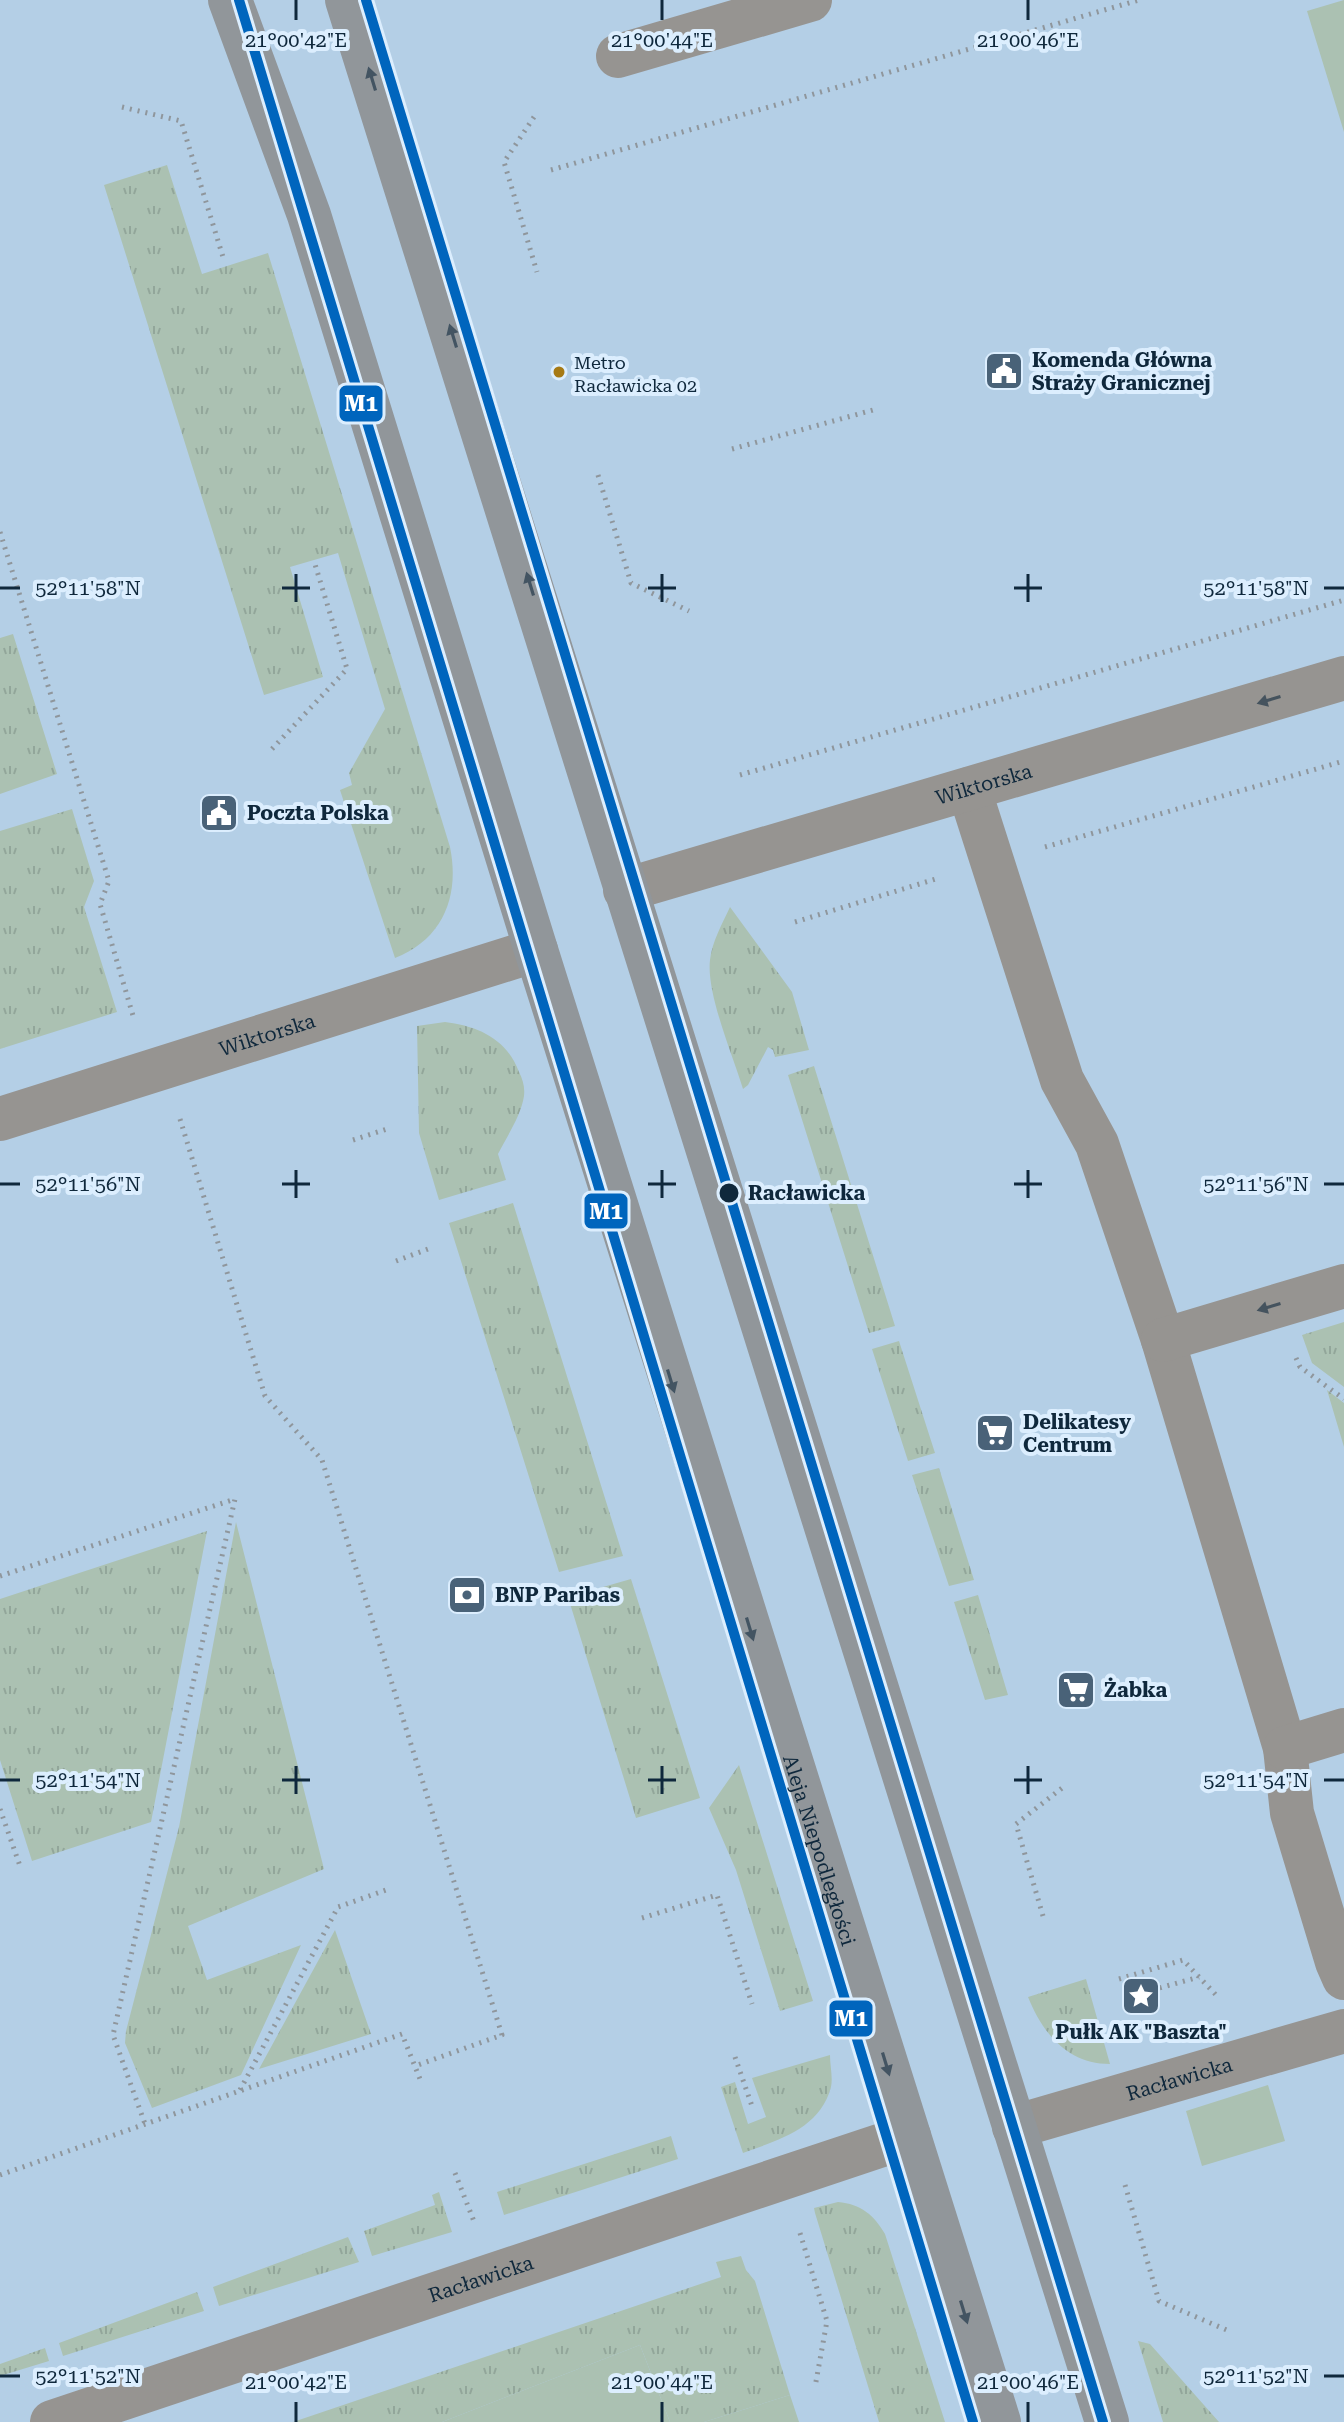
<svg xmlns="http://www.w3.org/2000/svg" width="1344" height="2422" viewBox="0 0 1344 2422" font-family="'Roboto Serif',serif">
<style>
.grass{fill:url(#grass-tufts)}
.garden{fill:#abc1b2}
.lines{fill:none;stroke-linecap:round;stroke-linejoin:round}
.path{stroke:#8f969c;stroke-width:5;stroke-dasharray:2 6;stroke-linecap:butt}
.minor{stroke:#969491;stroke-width:44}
.major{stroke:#91969a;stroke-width:44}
.metro-1-casing{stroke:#dceefe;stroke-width:16}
.metro-1{stroke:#0065bd;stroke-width:10}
.oneway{fill:#435462}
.oneway2{fill:#45535e}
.ticks{fill:none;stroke:#0f283c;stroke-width:3}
.bus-dot{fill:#a67a15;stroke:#dceefe;stroke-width:3}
.stop-dot{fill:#0f283c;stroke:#dceefe;stroke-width:3}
.labels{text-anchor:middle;stroke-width:8;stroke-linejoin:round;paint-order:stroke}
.bus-label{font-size:18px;fill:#0f283c;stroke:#dceefe;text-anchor:start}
.poi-label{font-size:20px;font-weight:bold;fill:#0f283c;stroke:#dceefe;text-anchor:start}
.street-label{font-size:20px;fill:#0f283c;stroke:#dceefe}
.stop-label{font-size:20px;font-weight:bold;fill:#0f283c;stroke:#dceefe;text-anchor:start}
.ticks-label{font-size:20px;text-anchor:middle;fill:#0f283c;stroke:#dceefe;stroke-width:8;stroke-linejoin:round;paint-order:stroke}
.line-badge{stroke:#dceefe;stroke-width:3}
.badge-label{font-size:22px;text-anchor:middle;font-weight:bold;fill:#fff}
</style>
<defs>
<pattern id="grass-tufts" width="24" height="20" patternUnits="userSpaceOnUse" patternTransform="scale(2)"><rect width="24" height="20" fill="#abc1b2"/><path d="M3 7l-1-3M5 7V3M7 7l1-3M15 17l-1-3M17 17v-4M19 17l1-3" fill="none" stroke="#92a69a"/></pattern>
</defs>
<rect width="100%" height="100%" fill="#b4cfe6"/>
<!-- grass -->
<path class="grass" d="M167 165 202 274 268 253 450 847C460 896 443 939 395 958L340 790 352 785 349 773 385 709 338 553 290 567 323 677 264 695 104 185Z
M13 634 57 774 0 794V638Z
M72 809 94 881 84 907 117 1012 0 1049V831Z
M730 907 792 992 809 1050 775 1057 773 1050 768 1047 748 1085 743 1089C733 1056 706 993 710 960 712 942 722 924 730 907Z
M445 1022C478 1026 507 1039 519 1072 523 1080 525 1087 524 1096 521 1116 507 1136 498 1154L506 1180 439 1200 419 1133 417 1026Z
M814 1066 895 1326 869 1333 788 1075Z
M513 1203 623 1556 559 1572 449 1223Z
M1344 1322V1387L1312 1363 1302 1335Z
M899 1341 935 1453 908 1461 872 1349Z
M1327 1390 1344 1403V1447Z
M939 1468 974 1580 949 1586 912 1475Z
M236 1522 324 1869 188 1926 207 1980 301 1945 241 2075 152 2108 125 2043 126 2031 179 1827Z
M207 1531 151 1822 32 1861 0 1760V1599Z
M631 1579 700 1798 636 1818 568 1597Z
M978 1595 1008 1695 985 1700 954 1602Z
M739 1765 813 2001 780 2011 736 1870 709 1808Z
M335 1930 371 2034 259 2069Z
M1086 1979 1110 2064C1068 2064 1043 2034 1028 1997Z
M830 2055C830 2065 833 2078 831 2087 820 2129 778 2140 743 2153L721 2087 735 2082 748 2124 766 2117 752 2078Z
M671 2136 678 2159 504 2215 497 2192Z
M439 2192 452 2232 372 2256 364 2231 435 2205 432 2195Z
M838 2202C861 2204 874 2215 885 2234L945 2422H879L815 2213 814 2208Z
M348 2237 359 2262 219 2306 213 2287Z
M741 2256 746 2270 755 2281 790 2395 704 2422H670L640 2345 442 2422H293L721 2277 716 2262Z
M197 2292 204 2311 63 2356 59 2343Z
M1138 2341 1150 2344 1219 2422H1163Z
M45 2348 49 2361 0 2376V2364Z"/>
<!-- garden -->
<path class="garden" d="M1344 0V132L1307 11Z
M1268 2085 1285 2141 1202 2166 1186 2111Z
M640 2345 670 2422H442Z
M790 2395 799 2422H704Z"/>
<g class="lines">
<!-- path -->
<path class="path" d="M122 107 181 121 223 257
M534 117 504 162 537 272
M551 170 1139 0
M732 449 873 410
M598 475 631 583 689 611
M0 532 109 881 100 904 134 1019
M272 749 347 669 314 561
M740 775 1344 600
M1045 847 1344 761
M795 922 939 878
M180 1119 265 1396 322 1460 502 2035 415 2066
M353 1140 390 1128
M396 1261 428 1249
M1296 1358 1300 1367 1344 1399
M0 1576 235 1499 113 2035 145 2124
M0 1809 20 1866
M1043 1916 1016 1824 1062 1788
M642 1918 717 1895 752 2004
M1119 1979 1183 1960 1217 1996
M1152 1990 1199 1977
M735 2057 753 2109
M240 2090 338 1907 386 1890
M455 2173 475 2224
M0 2175 402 2034 422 2084
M1125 2185 1159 2301 1229 2331
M800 2233 827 2321 815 2387"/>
<!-- minor -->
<g class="minor">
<path d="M618 56 810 0"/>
<path d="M969 789 1062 1080 1097 1144 1163 1340 1285 1748 1292 1813 1337 1962 1344 1978"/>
<path id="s1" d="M625 890 1344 678"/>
<path id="s2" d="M0 1119 536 950"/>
<path d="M1163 1340 1344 1286"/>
<path d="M1285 1748 1344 1730"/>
<path id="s3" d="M1014 2127 1344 2031"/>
<path id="s4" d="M52 2422 909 2136"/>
</g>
<!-- major -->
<g class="major">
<path id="s5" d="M230 0 309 215 536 950 999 2422"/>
<path d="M347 0 1107 2422"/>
</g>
<defs>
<path id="metro-1" d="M239 0 973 2422
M366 0 1103 2422"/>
</defs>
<!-- metro-1 casing -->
<use href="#metro-1" class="metro-1-casing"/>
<!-- metro-1 -->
<use href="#metro-1" class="metro-1"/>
</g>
<!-- one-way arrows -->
<defs><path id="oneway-solid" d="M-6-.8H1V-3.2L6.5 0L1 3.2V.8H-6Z" transform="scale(2)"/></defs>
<g class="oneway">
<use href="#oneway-solid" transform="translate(372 79) rotate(-107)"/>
<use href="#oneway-solid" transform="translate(453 336) rotate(-107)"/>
<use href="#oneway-solid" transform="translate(530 584) rotate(-107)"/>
<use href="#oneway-solid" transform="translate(671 1381) rotate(73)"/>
<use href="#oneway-solid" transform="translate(750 1629) rotate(73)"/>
<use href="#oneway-solid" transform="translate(886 2064) rotate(73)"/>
<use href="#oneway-solid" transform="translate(964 2312) rotate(73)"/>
</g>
<g class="oneway2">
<use href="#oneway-solid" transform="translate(1269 700) rotate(163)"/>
<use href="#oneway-solid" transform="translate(1269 1307) rotate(163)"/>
</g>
<!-- ticks -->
<path class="ticks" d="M296 0V20M662 0V20M1028 0V20M296 574V602M662 574V602M1028 574V602M0 588H20M282 588H310M648 588H676M1014 588H1042M1324 588H1344M296 1170V1198M662 1170V1198M1028 1170V1198M0 1184H20M282 1184H310M648 1184H676M1014 1184H1042M1324 1184H1344M296 1766V1794M662 1766V1794M1028 1766V1794M0 1780H20M282 1780H310M648 1780H676M1014 1780H1042M1324 1780H1344M0 2376H20M1324 2376H1344M296 2402V2422M662 2402V2422M1028 2402V2422"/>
<!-- icons -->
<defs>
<symbol id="civic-square" viewBox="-11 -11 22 22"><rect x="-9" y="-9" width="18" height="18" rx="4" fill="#496278" stroke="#dceefe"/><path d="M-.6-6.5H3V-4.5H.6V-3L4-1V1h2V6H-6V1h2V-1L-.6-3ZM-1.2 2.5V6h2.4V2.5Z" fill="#fff"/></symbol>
<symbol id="supermarket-square" viewBox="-11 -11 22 22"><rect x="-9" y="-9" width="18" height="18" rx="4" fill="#496278" stroke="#dceefe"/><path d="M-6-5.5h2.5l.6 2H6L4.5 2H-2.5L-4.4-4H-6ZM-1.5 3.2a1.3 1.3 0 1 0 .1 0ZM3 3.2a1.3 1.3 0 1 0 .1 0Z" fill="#fff"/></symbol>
<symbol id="bank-square" viewBox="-11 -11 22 22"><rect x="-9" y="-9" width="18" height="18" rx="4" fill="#496278" stroke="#dceefe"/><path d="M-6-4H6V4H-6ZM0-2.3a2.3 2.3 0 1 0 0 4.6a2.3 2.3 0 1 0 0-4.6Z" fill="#fff"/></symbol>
<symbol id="sight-square" viewBox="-11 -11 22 22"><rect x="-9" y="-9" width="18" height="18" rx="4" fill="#496278" stroke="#dceefe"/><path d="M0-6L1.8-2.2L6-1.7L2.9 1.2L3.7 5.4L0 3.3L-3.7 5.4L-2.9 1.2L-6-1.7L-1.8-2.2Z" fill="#fff"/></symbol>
</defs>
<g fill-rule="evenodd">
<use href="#civic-square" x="982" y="349" width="44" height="44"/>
<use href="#civic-square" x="197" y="791" width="44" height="44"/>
<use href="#supermarket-square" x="973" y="1411" width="44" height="44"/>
<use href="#bank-square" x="445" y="1573" width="44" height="44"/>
<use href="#supermarket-square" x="1054" y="1668" width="44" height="44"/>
<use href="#sight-square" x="1119" y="1974" width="44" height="44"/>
</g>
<!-- markers -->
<circle class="bus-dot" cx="559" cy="372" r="7"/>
<circle class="stop-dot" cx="729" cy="1193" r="11"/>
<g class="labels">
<!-- bus labels -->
<g class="bus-label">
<text x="574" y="369">Metro<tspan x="574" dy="23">Racławicka 02</tspan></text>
</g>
<!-- poi labels -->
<g class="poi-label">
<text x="1032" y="367">Komenda Główna<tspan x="1032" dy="23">Straży Granicznej</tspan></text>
<text x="247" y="820">Poczta Polska</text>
<text x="1023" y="1429">Delikatesy<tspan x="1023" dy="23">Centrum</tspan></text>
<text x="495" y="1602">BNP Paribas</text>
<text x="1104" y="1697">Żabka</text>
<text x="1141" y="2039" text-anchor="middle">Pułk AK "Baszta"</text>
</g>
<!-- street labels -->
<g class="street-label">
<text dy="7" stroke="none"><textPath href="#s1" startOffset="374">Wiktorska</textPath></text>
<text dy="7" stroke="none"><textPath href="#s2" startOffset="280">Wiktorska</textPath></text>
<text dy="7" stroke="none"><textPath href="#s5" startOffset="1942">Aleja Niepodległości</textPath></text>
<text dy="7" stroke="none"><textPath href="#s3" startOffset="172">Racławicka</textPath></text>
<text dy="7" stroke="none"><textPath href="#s4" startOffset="452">Racławicka</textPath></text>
</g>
<!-- stop labels -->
<g class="stop-label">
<text x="748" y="1200">Racławicka</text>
</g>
</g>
<g class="ticks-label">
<text x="296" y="47">21°00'42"E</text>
<text x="662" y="47">21°00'44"E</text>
<text x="1028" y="47">21°00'46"E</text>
<text x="88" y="595">52°11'58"N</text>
<text x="1256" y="595">52°11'58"N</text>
<text x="88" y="1191">52°11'56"N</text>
<text x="1256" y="1191">52°11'56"N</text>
<text x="88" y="1787">52°11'54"N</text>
<text x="1256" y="1787">52°11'54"N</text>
<text x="88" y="2383">52°11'52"N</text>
<text x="1256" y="2383">52°11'52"N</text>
<text x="296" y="2389">21°00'42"E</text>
<text x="662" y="2389">21°00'44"E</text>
<text x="1028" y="2389">21°00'46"E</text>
</g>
<g class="line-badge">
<rect x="338" y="384" width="46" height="39" rx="8" fill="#0065bd"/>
<rect x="583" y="1192" width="46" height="38" rx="8" fill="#0065bd"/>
<rect x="828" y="1999" width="46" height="39" rx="8" fill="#0065bd"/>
</g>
<g class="badge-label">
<text x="361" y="411">M1</text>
<text x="606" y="1219">M1</text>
<text x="851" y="2026">M1</text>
</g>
</svg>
